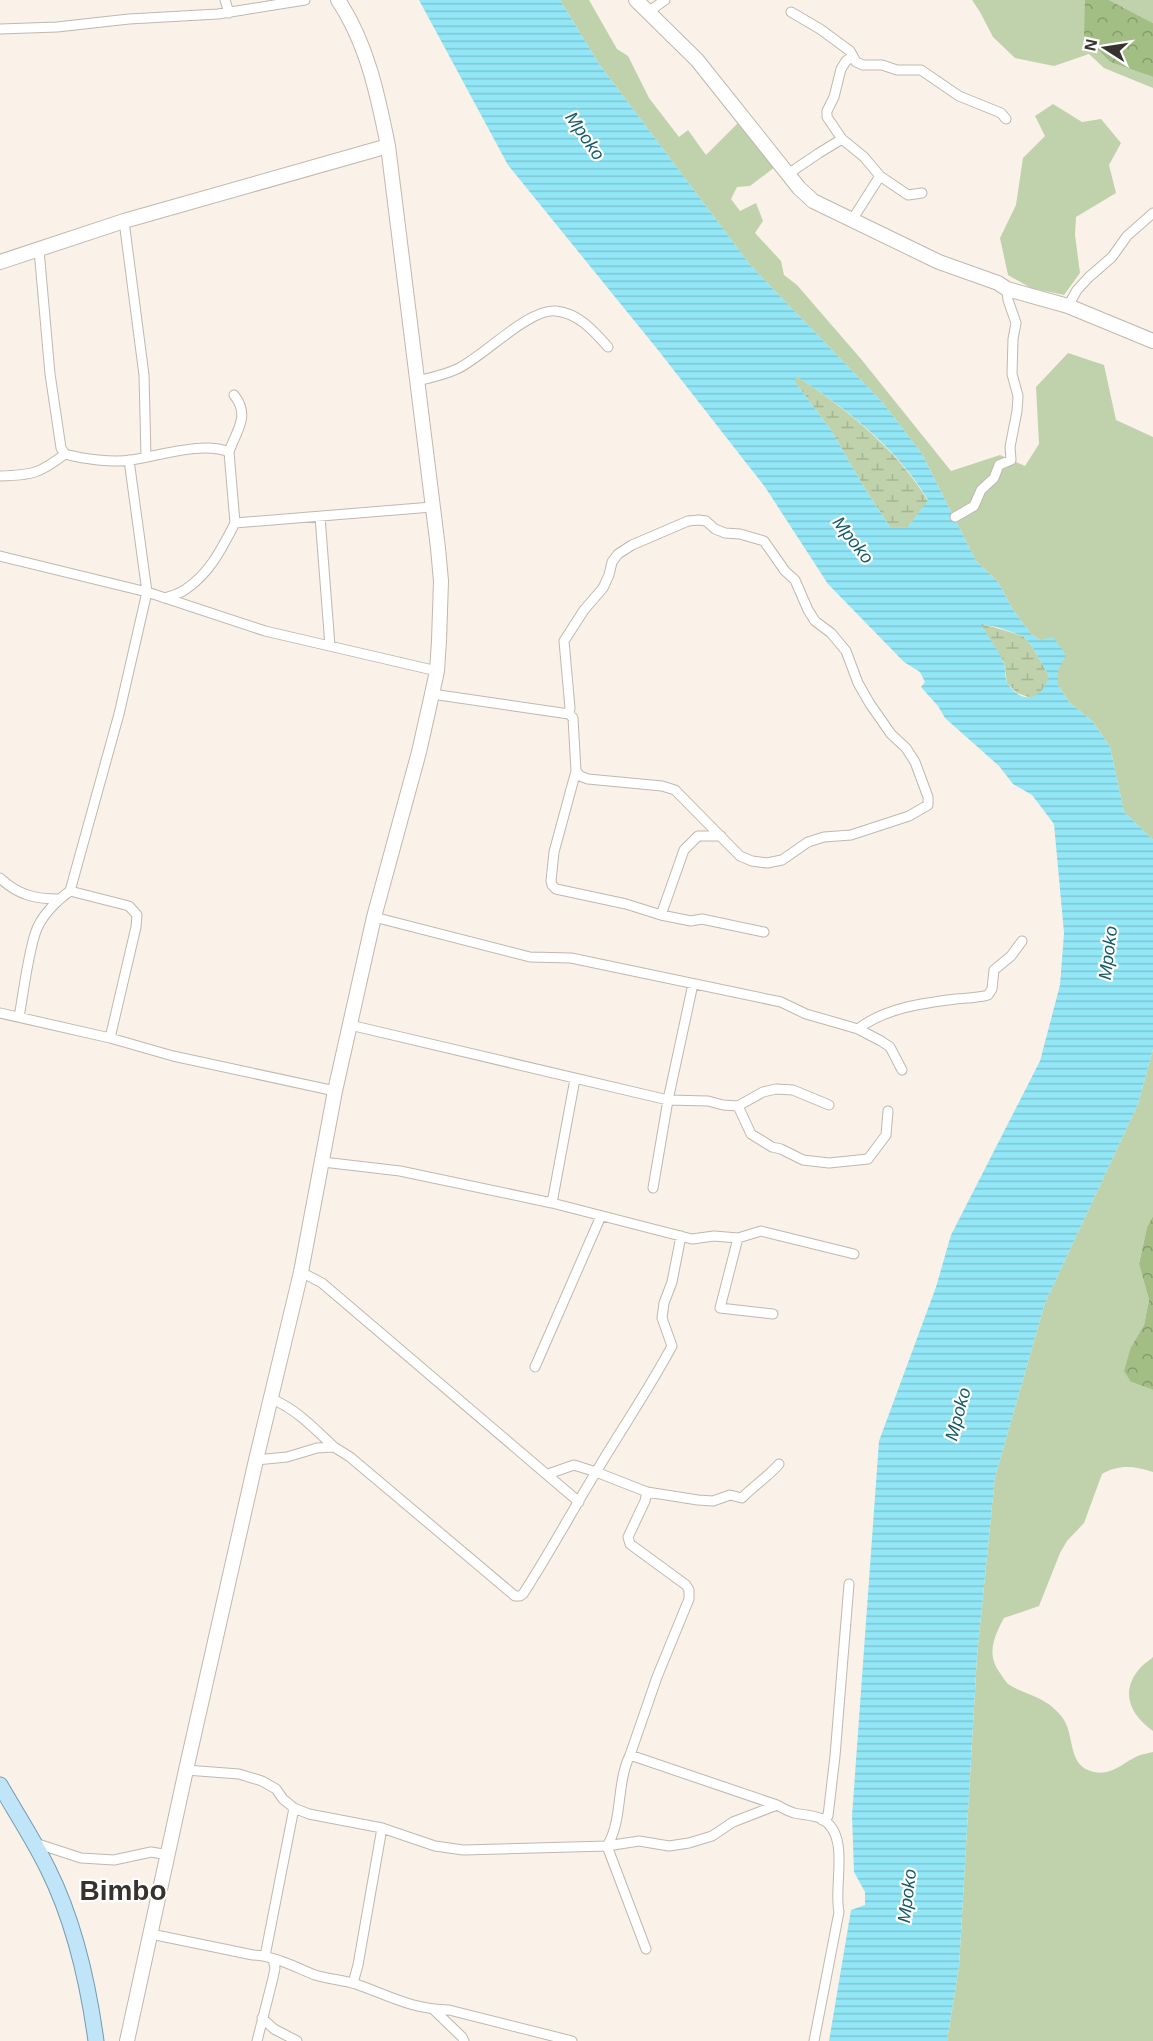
<svg xmlns="http://www.w3.org/2000/svg" width="1153" height="2041" viewBox="0 0 1153 2041" font-family="Helvetica,sans-serif">
<style>
.grass{fill:#bfd2ab}
.forest{fill:url(#forest-crowns)}
.wetland{fill:url(#wetland-marsh)}
.water{fill:url(#water-rules);fill-rule:evenodd}
.lines{fill:none;stroke-linecap:round;stroke-linejoin:round}
.street-casing{stroke:#bfb8af;stroke-width:11}
.secondary-casing{stroke:#bfb8af;stroke-width:16}
.primary-casing{stroke:#749cb0;stroke-width:17}
.street{stroke:#fff;stroke-width:9}
.secondary{stroke:#fff;stroke-width:14}
.primary{stroke:#c0e5f9;stroke-width:15}
.labels{text-anchor:middle;stroke-width:4.5;stroke-linejoin:round;paint-order:stroke}
.water-label{font-size:18px;font-style:italic;fill:#165c68;stroke:#fff}
.town-label{font-size:28px;font-weight:bold;fill:#36332f;stroke:#fff}
</style>
<defs>
<pattern id="forest-crowns" width="20" height="18" patternUnits="userSpaceOnUse" patternTransform="scale(1.5)"><rect width="20" height="18" fill="#a3be85"/><path d="M2 6a3 3 0 1 1 6 0M12 15a3 3 0 1 1 6 0" fill="none" stroke="#869b6d"/></pattern>
<pattern id="wetland-marsh" width="20" height="14" patternUnits="userSpaceOnUse" patternTransform="scale(1.5)"><rect width="20" height="14" fill="#bfd2ab"/><path d="M1 5h8M5 5V1M11 12h8M15 12V8" fill="none" stroke="#a5b593"/></pattern>
<pattern id="water-rules" width="6" height="5" patternUnits="userSpaceOnUse" patternTransform="scale(1.5)"><rect width="6" height="5" fill="#92e6f6"/><path d="M0 2.5h6" fill="none" stroke="#7ec6d3"/></pattern>
</defs>
<rect width="100%" height="100%" fill="#faf2e8"/>
<!-- grass -->
<path class="grass" d="M560 0H589L617 49 628 56 649 98 679 137 688 130 706 155 738 123 775 167 750 186 737 187 731 199 740 211 756 203 763 221 755 233 781 261 784 275 797 285 861 359 951 471 1000 455 1025 466 1039 444 1036 387 1068 353 1104 365 1116 420 1153 437V840L1124 812 1110 747 1093 722 1069 702 1058 685V670L1040 640 1031 634 1013 610 998 582 976 561 922 454 883 403 751 266 599 64Z
M972 0H1085V37L1110 62 1153 77V88L1104 68 1089 54 1054 66 1015 58 993 37 980 12Z
M1109 0H1153V23Z
M1053 104 1082 122 1101 119 1121 143 1109 165 1116 193 1076 217 1075 235 1080 273 1064 295 1031 288 1008 275 1000 238 1016 205 1023 158 1045 136 1035 116Z
M1153 1049V1216L1147 1227 1139 1264 1149 1300 1144 1325 1131 1347V1382L1153 1390V1472C1135 1466 1119 1464 1102 1474L1084 1523 1067 1541 1060 1553 1039 1606 1004 1618C994 1637 986 1654 1000 1673 1002 1676 1005 1681 1008 1684 1027 1696 1046 1696 1062 1717 1076 1735 1066 1766 1094 1772 1113 1776 1123 1762 1140 1755 1144 1754 1149 1753 1153 1752V2041H947L959 1967 977 1656 995 1477 1045 1303 1138 1104Z
M1153 1657V1731C1129 1714 1119 1690 1142 1666 1145 1663 1150 1660 1153 1657Z"/>
<!-- forest -->
<path class="forest" d="M1085 0H1109L1153 23V77L1110 62 1084 36Z
M1153 1216V1390L1131 1382 1124 1371 1131 1347 1144 1325 1149 1300 1139 1264 1147 1227Z"/>
<!-- wetland -->
<path class="wetland" d="M795 375C844 407 898 450 928 501L908 527H890L865 489 831 430 795 382Z
M980 623 1023 636 1032 646 1049 676 1046 688 1037 697H1028L1017 693 1007 683 1004 663Z"/>
<!-- water -->
<path class="water" d="M419 0H560L599 64 751 266 883 403 922 454 976 561 998 582 1013 610 1031 634 1040 640 1053 637 1066 655 1058 670V685L1069 702 1093 722 1110 747 1124 812 1153 840V1049L1138 1104 1045 1303 995 1477 977 1656 959 1967 947 2041H829L851 1910 865 1905V1892L854 1872 852 1816 879 1441 936 1287 951 1235 1040 1061 1060 985 1064 933 1054 824 1032 795 1013 784 999 766 945 718 938 706 921 687 925 682 920 672 904 662 828 584 765 487 658 350 508 165ZM796 376C845 407 899 450 928 500L908 527H890L865 489 831 430 795 382ZM981 624 997 627 1023 636 1032 646 1049 676C1042 699 1023 706 1008 684 1004 678 1006 668 1003 661 997 648 988 637 981 624Z"/>
<g class="lines">
<defs>
<path id="street" d="M225 0 229 13
M648 12 665 0
M791 12 820 29 850 51 856 62 863 65H882L897 70H921L959 96 1001 113 1006 119
M0 29 57 27 129 19 218 14 305 0
M853 56 846 61 841 69 834 97 827 111V117L842 139 864 157 880 176 908 195 922 193
M788 174 819 153 842 139
M852 220 880 176
M124 221 144 375 146 457
M39 250 50 374 61 448 65 454C83 459 113 463 131 460 159 456 203 441 229 452L235 523 432 507
M1068 306 1077 290 1089 277 1112 257 1127 236 1153 213
M417 381C430 378 444 375 457 369 483 357 529 308 556 311 578 313 594 331 608 347
M229 452C236 431 251 416 234 395
M0 476C32 475 39 474 65 454
M320 517 330 646
M955 517 974 506 981 490 994 478 999 465 1011 460 1010 447 1017 411 1018 396 1012 374 1013 339 1016 323 1008 300 1007 289
M0 556 147 592 265 631 437 671
M164 598C171 596 180 594 186 589 210 573 222 548 235 523
M432 694 569 714 570 708 564 641 584 610 603 588 609 575 612 562 618 554 632 545 688 521 699 520 706 521 715 529 725 533 740 534 764 541 785 571 795 580 808 610 815 621 831 633 846 651 858 683 870 704 891 734 906 748 915 762 928 797V805L909 816 851 835 824 837 808 842 782 860 767 863 752 861 740 856 675 790 662 786 588 779 580 776 576 771 573 718 569 714
M576 771 554 852 551 881 552 885 556 889 626 904 661 915 691 921 702 919 764 932
M0 878C18 895 35 899 59 899
M661 915 684 850 698 836H721
M374 917 530 957 571 958 781 1002 806 1014 858 1029 881 1041 890 1047 902 1070
M0 1013 110 1038 173 1056 335 1091
M19 1017C24 990 27 960 35 934 40 917 56 901 70 891
M350 1025 668 1100 708 1101 723 1105 738 1106 763 1092 776 1089 793 1090 829 1105
M858 1029C885 1008 923 1003 956 999 967 998 978 998 988 995L992 989 994 970 1011 956 1022 941
M110 1038 136 927 137 915 129 906 70 891 119 714 147 592 129 460
M738 1106 751 1134 772 1147 781 1149 803 1160 829 1163 868 1159 886 1135 888 1111
M323 1162 400 1171 552 1203 692 1239 714 1236 738 1238 761 1231 854 1254
M653 1188 668 1100 693 984
M552 1203 575 1079
M738 1238 720 1308 773 1314
M301 1272 322 1283 579 1502
M535 1367 601 1216
M272 1399C296 1409 315 1429 334 1447
M256 1460 287 1457 317 1448 334 1447 350 1457 515 1596H520L523 1594C549 1554 571 1513 596 1472 621 1430 649 1389 672 1346L662 1318 664 1303 672 1282 681 1236
M548 1474 574 1465 596 1472 647 1492 698 1500 713 1501 730 1495 742 1498C754 1485 768 1477 779 1464
M630 1755 657 1677 689 1599V1590L686 1585 630 1544 628 1537 645 1501 647 1492
M186 1770 239 1774 262 1781 276 1789 283 1799 294 1808 309 1814 382 1828 435 1846 463 1850 607 1846 639 1841 669 1846 689 1843 712 1836 733 1822 777 1805C782 1808 788 1811 794 1813 803 1815 814 1815 822 1819 851 1835 833 1886 839 1912L814 2041
M822 1820 828 1816 835 1756 849 1584
M35 1843 81 1858 114 1860 151 1852 169 1855
M607 1846C623 1821 616 1783 630 1755L777 1805
M607 1846 646 1949
M151 1934 253 1955C275 1956 295 1967 315 1975 328 1979 343 1980 356 1984 390 1996 411 2009 449 2010L572 2041
M265 1956 294 1808
M353 1983 358 1965 382 1828
M434 2010 462 2037 464 2041
M262 2018 274 2029 297 2041
M257 2041 273 1978 275 1968 273 1959"/>
<path id="secondary" d="M636 0 697 60 799 188 813 201 939 262 998 283 1007 289 1068 306 1153 341
M0 262 124 221 388 146
M127 2041 186 1770 256 1460 301 1272 335 1091 374 917 419 752 432 694 437 671 439 641 441 581 438 548 388 146C378 96 367 43 338 0"/>
<path id="primary" d="M0 1785C16 1813 34 1840 48 1869 75 1923 88 1982 96 2041"/>
</defs>
<!-- street casing -->
<use href="#street" class="street-casing"/>
<!-- secondary casing -->
<use href="#secondary" class="secondary-casing"/>
<!-- primary casing -->
<use href="#primary" class="primary-casing"/>
<!-- street -->
<use href="#street" class="street"/>
<!-- secondary -->
<use href="#secondary" class="secondary"/>
<!-- primary -->
<use href="#primary" class="primary"/>
</g>
<g class="labels">
<!-- water labels -->
<g class="water-label">
<text transform="translate(585 136) rotate(55)" y="6">Mpoko</text>
<text transform="translate(853 540) rotate(52)" y="6">Mpoko</text>
<text transform="translate(1108 953) rotate(-83)" y="6">Mpoko</text>
<text transform="translate(958 1414) rotate(-75)" y="6">Mpoko</text>
<text transform="translate(907 1896) rotate(-83)" y="6">Mpoko</text>
</g>
<!-- town labels -->
<g class="town-label">
<text x="123" y="1900">Bimbo</text>
</g>
</g>
<!-- north arrow -->
<g transform="translate(1105 48) rotate(282)" stroke="#ffffff" stroke-width="4.5" paint-order="stroke">
<path d="M0-4.5L10 22L0 15L-10 22Z" fill="#36332f"/>
<text y="-9" font-size="16" font-weight="bold" text-anchor="middle" fill="#36332f">N</text>
</g>
</svg>
